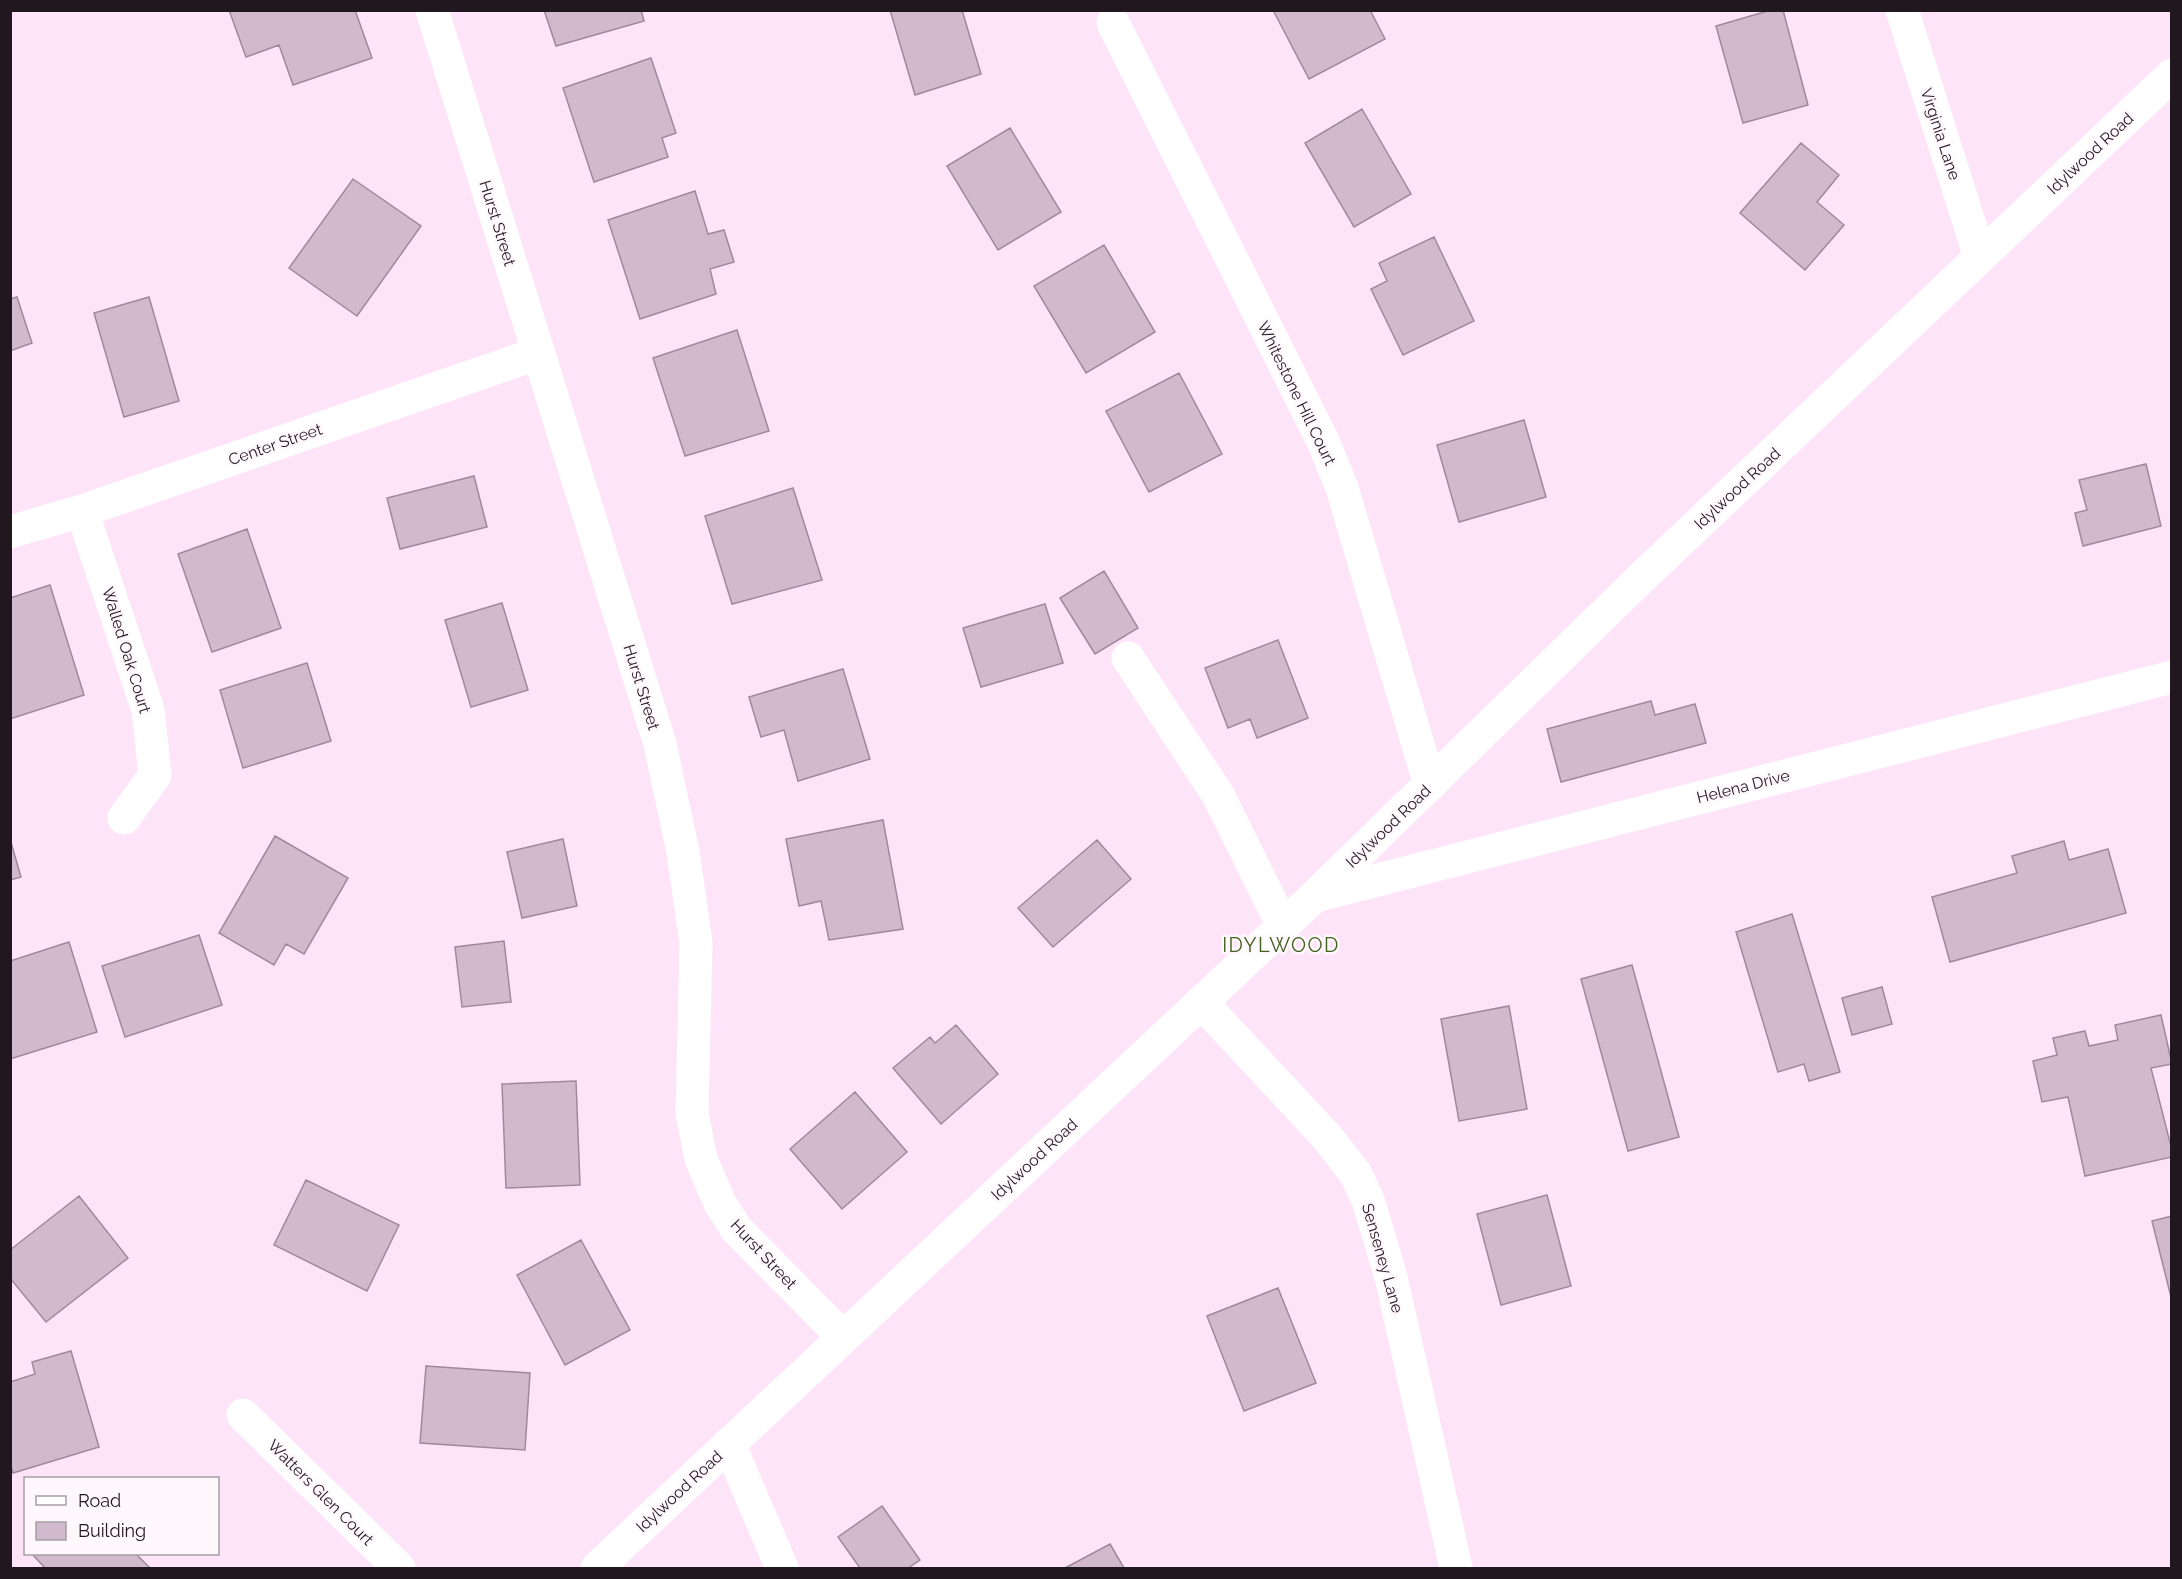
<svg xmlns="http://www.w3.org/2000/svg" width="2182" height="1579" viewBox="0 0 2182 1579" font-family="Raleway,sans-serif">
<style>
.building{fill:#d2bace;stroke:#a0899c;stroke-width:1.5}
.lines{fill:none;stroke-linecap:round;stroke-linejoin:round}
.minor{stroke:#fff;stroke-width:33}
.major{stroke:#fff;stroke-width:33}
.labels{text-anchor:middle;stroke-width:5;stroke-linejoin:round;paint-order:stroke}
.street-label{font-size:16px;fill:#21181f;stroke:#fef8fd}
.quarter-label{font-size:20px;letter-spacing:1.5px;fill:#43601e;stroke:#fef8fd}
</style>
<rect width="100%" height="100%" fill="#fee4f9"/>
<!-- building -->
<path class="building" d="M229 10H355L372 58 293 85 279 45 246 57Z
M544 10H641L644 21 556 46Z
M890 10H962L981 74 915 95Z
M1273 10H1370L1385 39 1309 79Z
M1771 10H1783L1808 105 1743 123 1716 26Z
M651 58 676 133 662 138 668 157 594 182 563 88Z
M1362 109 1411 194 1354 227 1305 143Z
M1010 128 1061 212 998 250 947 166Z
M1801 143 1839 175 1817 202 1844 225 1805 270 1740 213Z
M353 179 421 226 357 316 289 268Z
M695 191 708 234 724 230 734 262 710 269 716 294 640 319 608 220Z
M1434 237 1474 321 1403 355 1371 289 1387 281 1379 263Z
M1104 245 1155 332 1086 373 1034 286Z
M17 297 32 343 10 351V299Z
M149 297 179 401 124 417 94 313Z
M737 330 769 431 685 456 653 358Z
M1179 373 1222 454 1149 492 1106 411Z
M1524 420 1546 497 1459 522 1437 445Z
M2146 464 2161 526 2083 546 2075 513 2087 510 2079 480Z
M474 476 487 527 400 549 387 498Z
M793 488 822 580 732 604 705 516Z
M247 529 281 628 212 652 178 554Z
M1104 571 1138 628 1095 654 1060 598Z
M50 585 84 695 10 719V598Z
M502 603 528 690 471 707 445 620Z
M1045 604 1063 663 981 687 963 628Z
M1278 640 1308 718 1257 738 1250 719 1228 728 1205 668Z
M307 663 331 741 243 768 220 690Z
M843 669 870 759 798 781 784 730 761 737 749 697Z
M1651 701 1655 715 1695 704 1706 743 1561 782 1547 729Z
M883 820 903 929 829 940 821 901 799 906 786 839Z
M275 836 348 878 304 954 286 944 274 965 219 933Z
M10 839 21 877 10 880Z
M563 839 577 906 522 918 507 852Z
M1097 840 1131 879 1053 947 1018 908Z
M2064 841 2069 860 2108 849 2126 913 1950 962 1932 897 2017 873 2012 856Z
M1792 914 1840 1072 1809 1081 1804 1064 1778 1072 1736 932Z
M199 935 222 1005 125 1037 102 966Z
M504 941 511 1002 462 1007 455 947Z
M69 942 97 1032 10 1059V961Z
M1632 965 1679 1137 1628 1151 1581 979Z
M1882 987 1892 1024 1852 1035 1842 998Z
M1509 1006 1527 1109 1459 1121 1441 1019Z
M2161 1015 2172 1064 2151 1068 2172 1150V1157L2085 1176 2068 1097 2042 1102 2033 1061 2057 1055 2053 1038 2085 1031 2089 1046 2118 1040 2115 1025Z
M956 1025 998 1074 941 1124 893 1068 930 1037 935 1043Z
M576 1081 580 1185 506 1188 502 1084Z
M855 1092 907 1152 842 1209 790 1149Z
M306 1180 399 1225 367 1291 274 1245Z
M1547 1195 1571 1286 1501 1305 1477 1214Z
M79 1196 128 1258 46 1322 10 1278V1250Z
M2172 1216V1301L2152 1221Z
M581 1240 630 1330 565 1365 517 1275Z
M1278 1288 1316 1383 1244 1411 1207 1316Z
M71 1351 99 1447 13 1473 10 1463V1382L35 1374 32 1362Z
M426 1366 530 1373 525 1450 420 1443Z
M882 1506 920 1560 908 1568H860L838 1537Z
M1110 1544 1124 1568H1065Z
M32 1554H136L150 1568H45Z"/>
<g class="lines">
<!-- minor -->
<path class="minor" d="M432 10 660 744 683 852 696 943 692 1113 701 1159 720 1203 737 1230 843 1337
M1902 10 1980 257
M1113 23 1323 441 1342 488 1430 785
M82 511 148 710 155 775 124 818
M10 532 82 511 539 353
M1128 658 1218 795 1283 926
M1315 896 2172 677
M1201 1002 1327 1137 1355 1173 1368 1200 1391 1277 1456 1568
M243 1415 399 1568
M729 1444 782 1568"/>
<!-- major -->
<path class="major" d="M597 1568 1315 896 1637 582 2172 75"/>
</g>
<g class="labels">
<!-- street labels -->
<g class="street-label">
<text transform="translate(1941 134) rotate(72)" y="6">Virginia Lane</text>
<text transform="translate(2090 153) rotate(-43)" y="6">Idylwood Road</text>
<text transform="translate(498 223) rotate(73)" y="6">Hurst Street</text>
<text transform="translate(1297 393) rotate(64)" y="6">Whitestone Hill Court</text>
<text transform="translate(275 444) rotate(-19)" y="6">Center Street</text>
<text transform="translate(1737 488) rotate(-43)" y="6">Idylwood Road</text>
<text transform="translate(127 650) rotate(73)" y="6">Walled Oak Court</text>
<text transform="translate(642 687) rotate(73)" y="6">Hurst Street</text>
<text transform="translate(1743 786) rotate(-14)" y="6">Helena Drive</text>
<text transform="translate(1388 826) rotate(-44)" y="6">Idylwood Road</text>
<text transform="translate(1034 1159) rotate(-43)" y="6">Idylwood Road</text>
<text transform="translate(764 1254) rotate(47)" y="6">Hurst Street</text>
<text transform="translate(1383 1258) rotate(74)" y="6">Senseney Lane</text>
<text transform="translate(679 1491) rotate(-43)" y="6">Idylwood Road</text>
<text transform="translate(321 1492) rotate(45)" y="6">Watters Glen Court</text>
</g>
<!-- quarter labels -->
<g class="quarter-label">
<text x="1281" y="952">IDYLWOOD</text>
</g>
</g>
<!-- border -->
<rect width="2182" height="1579" fill="none" stroke="#21181f" stroke-width="24"/>
<!-- legend -->
<rect x="24" y="1477" width="195" height="78" fill="#fef8fd" stroke="#a69ea4" stroke-width="1.5"/>
<rect x="36" y="1496" width="30" height="9" fill="#ffffff" stroke="#a69ea4" stroke-width="1.5"/>
<text x="78" y="1507" font-size="18" fill="#21181f">Road</text>
<rect x="36" y="1522" width="30" height="18" fill="#d2bace" stroke="#a69ea4" stroke-width="1.5"/>
<text x="78" y="1537" font-size="18" fill="#21181f">Building</text>
</svg>
